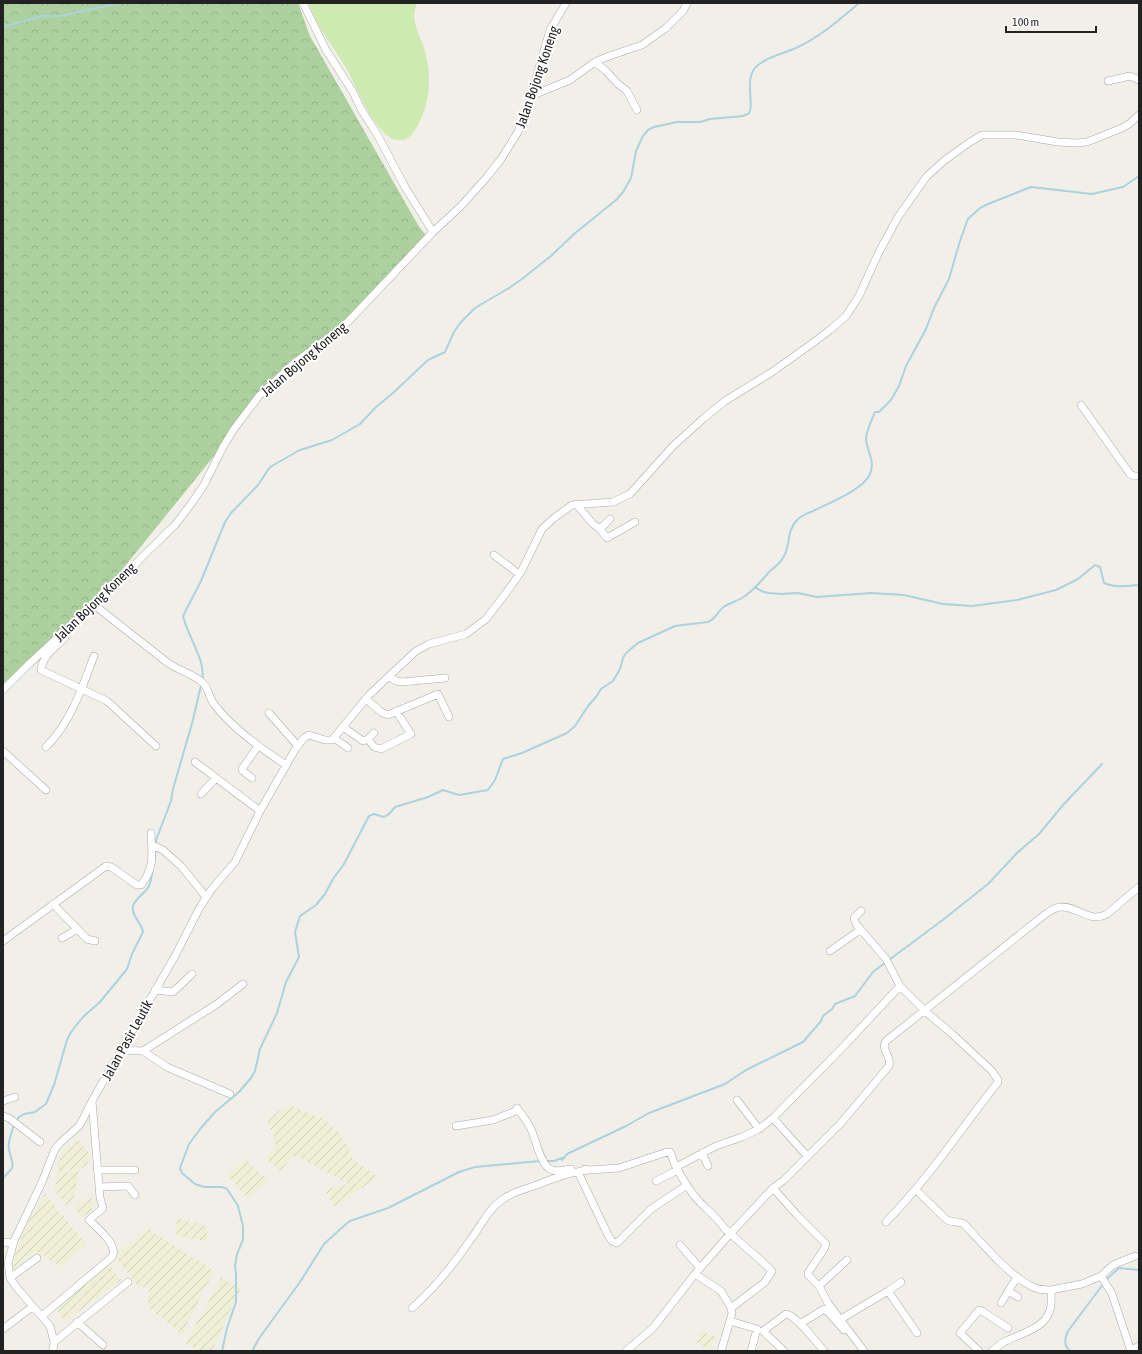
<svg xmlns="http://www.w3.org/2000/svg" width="1142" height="1354" viewBox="0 0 1142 1354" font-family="'Asap Condensed',sans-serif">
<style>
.farmland{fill:url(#farmland-furrows)}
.grass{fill:#cdebb0}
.forest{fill:url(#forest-crowns)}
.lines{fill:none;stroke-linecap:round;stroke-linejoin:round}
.stream{stroke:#aad3df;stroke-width:2}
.minor-casing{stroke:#a9a9a9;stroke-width:8}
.minor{stroke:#fff;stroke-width:7}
.labels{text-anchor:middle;stroke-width:4;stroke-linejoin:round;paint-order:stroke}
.street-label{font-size:14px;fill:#222;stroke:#fff}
</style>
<defs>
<pattern id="farmland-furrows" width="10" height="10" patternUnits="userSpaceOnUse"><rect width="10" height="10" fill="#eef0d5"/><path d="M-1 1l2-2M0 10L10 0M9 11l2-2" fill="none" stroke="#ccceb7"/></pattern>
<pattern id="forest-crowns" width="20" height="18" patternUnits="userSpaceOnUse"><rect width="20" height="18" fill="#add19e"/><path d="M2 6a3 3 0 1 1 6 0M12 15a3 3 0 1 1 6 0" fill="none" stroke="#95b388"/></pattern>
</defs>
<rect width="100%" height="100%" fill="#f2efe9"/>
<!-- farmland -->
<path class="farmland" d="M290 1106 324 1119 340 1134 347 1145 353 1160 378 1177 334 1207 325 1189 349 1184 300 1158 293 1156 280 1171 265 1158 277 1146 273 1142 274 1134 267 1122 279 1111Z
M77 1140 79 1141 89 1153 90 1159 87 1164 79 1170 78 1168 72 1171 70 1170 67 1171 65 1168 61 1175 57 1168 62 1152Z
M247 1157V1160L268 1181 248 1199 228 1175Z
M79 1171 72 1206 69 1204 65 1205 64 1201 58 1197 55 1190 56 1180 55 1176 59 1175 61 1177 64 1172Z
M45 1194 86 1244 61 1266 35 1251 13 1270 15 1254 27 1224Z
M88 1197 97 1200 92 1207V1210H90V1213L81 1217 75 1207 79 1201 80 1202H85Z
M177 1218 207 1226V1242L176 1235Z
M148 1229 214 1271 182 1334 148 1307 149 1288 138 1286 114 1255Z
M109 1265 121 1280 64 1322 56 1308Z
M221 1278 241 1288 212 1351H200L186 1343Z
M702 1331 716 1337 709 1350 696 1342Z"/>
<!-- grass -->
<path class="grass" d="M309 3H417C409 21 421 35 425 52 432 76 430 103 418 125 414 132 409 140 401 140 389 142 379 127 373 119 362 103 356 85 346 68 333 46 317 28 309 3Z"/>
<!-- forest -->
<path class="forest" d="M3 3H298L310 36 418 225 428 238 355 314 281 373 109 586 3 684Z"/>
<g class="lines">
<!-- stream -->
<path class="stream" d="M3 27 42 16H61L119 3
M756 588 764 592 769 593 781 594 798 593 817 597 871 593 904 595 943 604 972 606 1017 600 1056 590 1078 579 1095 565 1100 567 1104 583C1115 588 1128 586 1139 585
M202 681C207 662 187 635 183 616L201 581 225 522 231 513 258 485 270 467 300 450 332 440 360 424 376 407 393 393 428 360 445 352 454 332 461 322 475 308 509 288 522 279 552 255 574 234 616 200 623 192 631 178 636 151 643 136 648 130 654 127 677 122H700L710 119 743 116C745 115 748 114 749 113 755 106 743 77 757 66 766 57 785 53 796 48 820 37 839 20 859 3
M155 860 156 840 171 801 173 789 193 720 201 685
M889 960 944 919 988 884 1018 852 1039 834 1063 805 1102 764
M16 1121 19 1117 24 1114 35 1112 46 1104 54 1085 67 1040 71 1032 83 1017 100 1002 127 969 132 954 143 932C142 923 131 916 133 906 135 898 145 894 149 886 151 881 152 874 153 868
M545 1161H554L562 1158V1160L567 1154 626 1126 649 1113 725 1084 746 1070 803 1042 821 1021 823 1016 832 1009 835 1004 855 996 873 972 886 962
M3 1178C17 1164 13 1167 9 1150 7 1143 12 1131 14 1125
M222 1351 227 1328 236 1302V1274L235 1266 237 1254 243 1240V1226L238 1206 227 1189 222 1187H204L195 1184 182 1173 180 1168 189 1144 201 1128 215 1112 239 1092 251 1078 255 1071 260 1049 277 1013 286 982 299 957 295 932 300 916 316 905 325 894 333 879 344 864 369 816 374 814 384 817 389 814 395 807 428 797 443 790 459 795 488 790 495 780 503 759 522 753 567 733 575 726 588 706 596 697 601 689 613 681 620 669 623 658 626 653 638 643 675 626 708 622C717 618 718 610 725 606 730 603 737 601 742 598 754 591 761 581 770 571 776 566 781 563 784 556 791 543 786 532 797 520 802 515 808 513 813 511 829 503 860 491 869 476 877 462 866 451 866 438 867 429 872 420 875 412H879L891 400 899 386 906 366 926 329 934 308 949 279 959 244 966 224 968 219 980 208 988 204 1031 187 1092 194 1123 187 1139 176
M252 1351 260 1337 300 1282 324 1244 346 1224 350 1221 388 1208 459 1172 475 1167 540 1161
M1070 1351C1063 1345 1065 1338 1068 1331L1107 1279 1119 1268 1139 1270"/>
<defs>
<path id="minor" d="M303 3 326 50 353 92 361 109 377 134 405 187 433 232
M595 62 606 71 618 84 627 91 637 110
M1108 81 1130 76 1139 80
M531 96 570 80 595 62 609 56 642 45 666 28 683 11 687 3
M1081 405 1130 474 1134 476H1139
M576 504 593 524 600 529 610 519
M600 529 607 538 635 522
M494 555 519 574
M93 604 168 663C178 670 195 675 203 683 209 689 209 698 214 704 231 727 263 750 286 765
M66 629 65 637C56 648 43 654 41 670L107 701 156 746
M390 677 396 681 402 682 445 678
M3 690 29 664 125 575 144 555 175 525 191 504 204 485 223 447 234 429 259 396 293 364 344 326 433 232 461 206 487 177 501 159 518 132 529 103 550 30 566 3
M366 699 381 712 388 715 438 694 449 717
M269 713 298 746
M343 727 363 741 368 739 374 733
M334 738 348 748
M368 739 374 747 381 749 411 734 396 711
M46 747C71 722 82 688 94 656
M3 751 46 790
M195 762 260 811
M252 778 243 771 242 769 258 746
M201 794 216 778
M152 845 163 850 182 867 206 897
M53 904 87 939 95 941
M861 911 854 918 856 924 886 959 900 986 925 1011 951 1033 992 1071 998 1080V1082C961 1129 928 1179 886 1222
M62 938 78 929
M3 941 106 866 111 867 137 885H141C155 867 152 855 151 833
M830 951 860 930
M155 990 173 992 192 974
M122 1050 143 1051 217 1004 243 984
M143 1051 167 1067 230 1094
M737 1100 759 1129
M3 1101 15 1097
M517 1108C522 1115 527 1121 531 1129 536 1140 541 1167 552 1170 557 1172 565 1170 571 1169
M3 1116 9 1118 40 1142
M773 1118 807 1156
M456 1126 493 1120 518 1110
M702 1153 708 1166
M585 1169 589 1170 619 1168 667 1152H670L676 1167
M97 1170H135
M578 1172 608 1235 612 1241 617 1243 651 1209 687 1185
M656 1181 678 1170
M99 1187 128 1186 135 1195
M773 1188 797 1215 826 1244 824 1249 808 1273V1275L819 1286 828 1303 864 1351
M916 1190 947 1220C953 1223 959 1221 964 1224 982 1243 1009 1276 1033 1287 1038 1290 1045 1290 1051 1290
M3 1242 13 1243
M680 1245 700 1268
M695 1274 721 1291 731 1308 732 1313 730 1321 721 1351
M1101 1276 1113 1265 1135 1256
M10 1278 37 1258
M819 1286 847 1260
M888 1291 901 1282
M1008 1291 1018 1297
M1001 1303 1017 1277
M412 1308C435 1288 454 1264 471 1239 481 1226 489 1208 503 1199 512 1193 524 1189 534 1186 552 1179 570 1172 589 1170
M731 1308 765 1282 772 1271 766 1265 725 1229C717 1217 706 1209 697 1199 688 1189 682 1178 676 1167L716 1146 742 1137 759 1129 773 1118 843 1047 900 986
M42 1316 112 1257C119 1245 97 1228 89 1220L103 1208 100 1198 92 1101
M841 1319 888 1291 917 1333
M730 1321 757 1329 751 1351
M77 1322 103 1345
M800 1324 824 1309 828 1312 844 1330
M3 1329 32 1307
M54 1342 128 1282
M53 1351 54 1342 50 1326 17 1288 10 1278 8 1263 14 1241 42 1182 55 1149 60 1143 80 1125 92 1101 175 956 200 907 211 890 235 862 260 811 296 748 304 738 309 735 325 740H332L369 695 416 651 429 644 466 634 486 619 506 593 521 572 542 529 554 518 572 505 613 502 630 494 673 446 704 418 725 401 772 372 810 345 830 330 846 316 859 296 879 252 898 217 927 176 945 160 970 142 982 135H1016L1058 142 1076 143 1087 142 1122 128 1129 124 1139 115
M626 1351 653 1328 695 1274 729 1235 773 1188 784 1180 841 1123 889 1066C892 1056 880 1049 886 1041L1043 916C1048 912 1054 908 1060 907 1077 905 1089 924 1107 914L1139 887
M784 1351 763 1331 786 1314C797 1316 816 1342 824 1351
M979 1351 960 1333 979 1310 982 1311 1008 1328
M992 1351C996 1348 1000 1344 1004 1342 1020 1333 1044 1330 1050 1310 1052 1304 1051 1296 1051 1290L1082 1284 1101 1276 1112 1294 1131 1351
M1131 1351 1139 1346"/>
</defs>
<!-- minor casing -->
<use href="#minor" class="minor-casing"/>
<!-- minor -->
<use href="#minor" class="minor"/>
</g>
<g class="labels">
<!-- street labels -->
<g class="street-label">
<text transform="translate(537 77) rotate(-71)" y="5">Jalan Bojong Koneng</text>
<text transform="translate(304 359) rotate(-40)" y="5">Jalan Bojong Koneng</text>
<text transform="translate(95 602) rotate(-44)" y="5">Jalan Bojong Koneng</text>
<text transform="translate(127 1040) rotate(-61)" y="5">Jalan Pasir Leutik</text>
</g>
</g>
<!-- border -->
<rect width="1142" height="1354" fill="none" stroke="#222222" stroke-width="8"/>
<!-- scale -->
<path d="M1006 26v6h90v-6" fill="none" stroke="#222222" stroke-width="2"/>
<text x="1012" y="26" font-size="12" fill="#222222" stroke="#ffffff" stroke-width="3" paint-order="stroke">100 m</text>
</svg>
